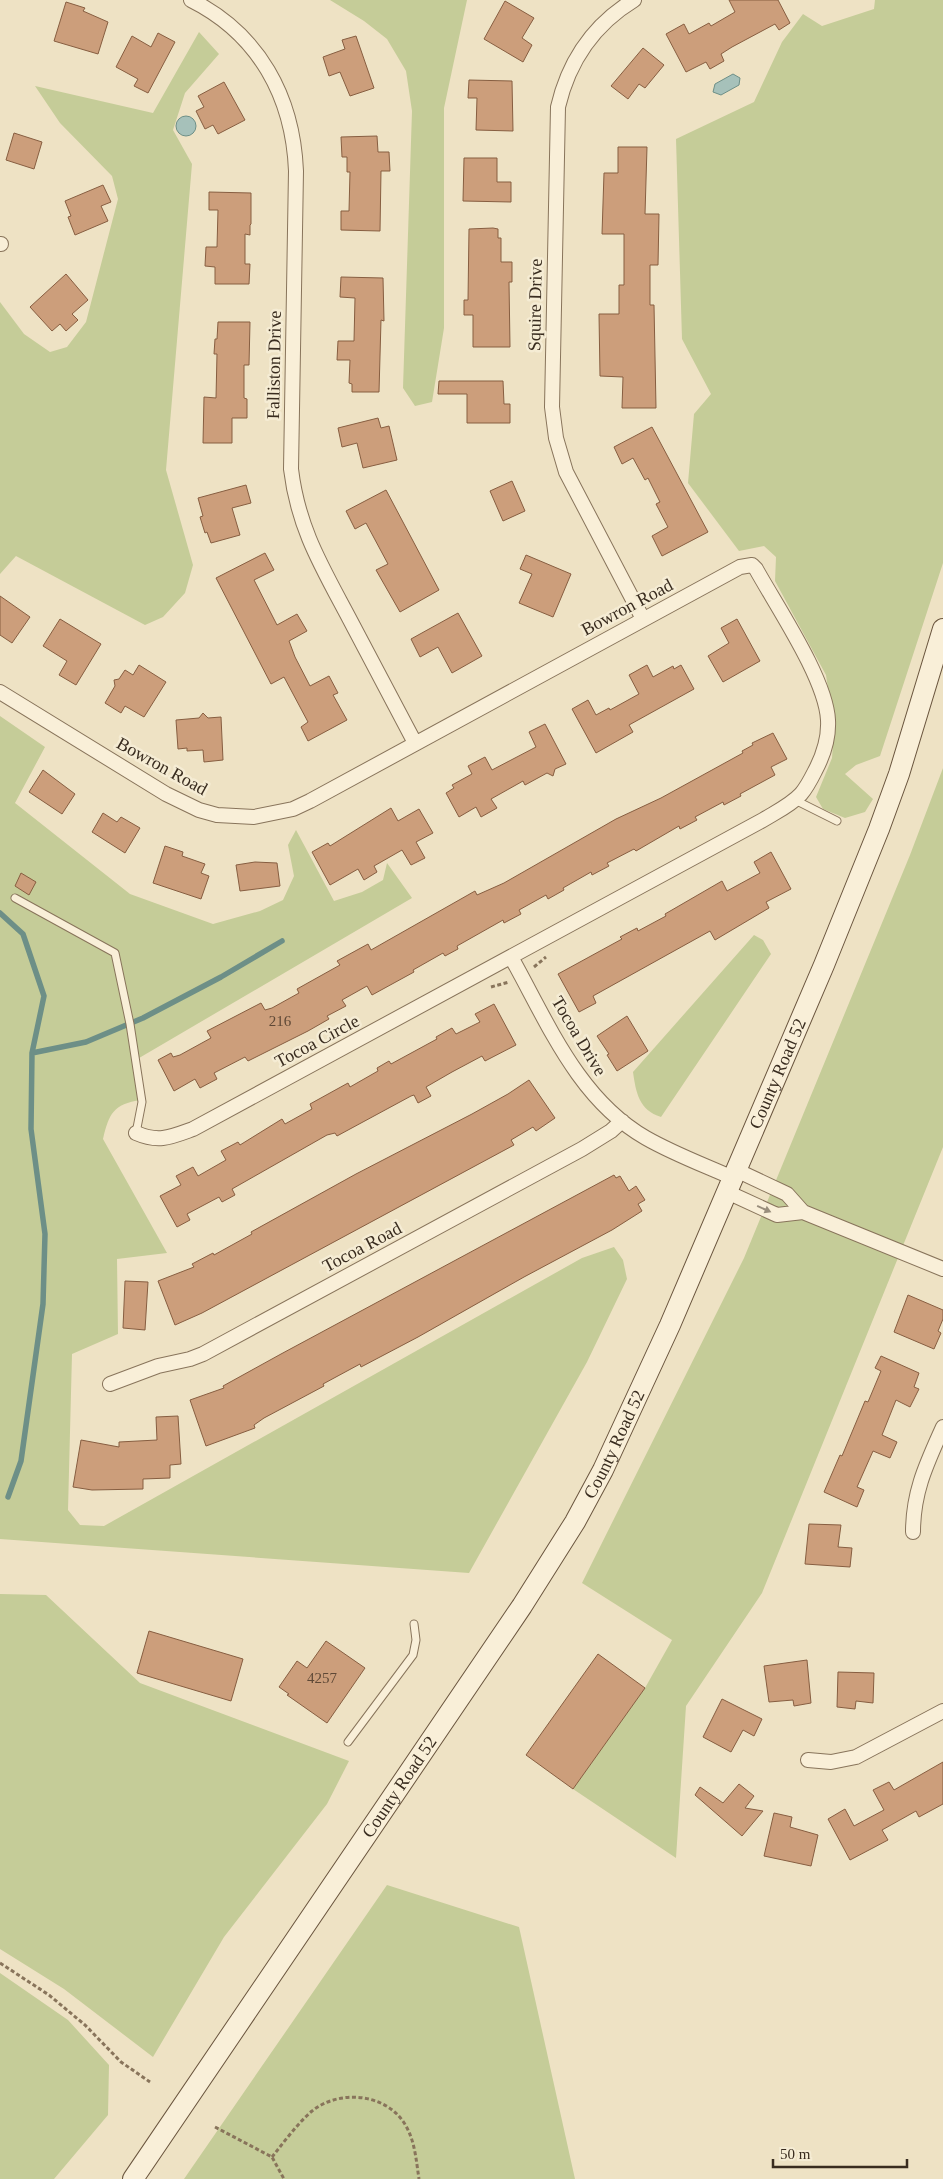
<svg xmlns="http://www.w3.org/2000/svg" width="943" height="2179" viewBox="0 0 943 2179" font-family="Georgia,serif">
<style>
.green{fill:#c5cc98}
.water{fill:#a6c1ba;stroke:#6d8f87}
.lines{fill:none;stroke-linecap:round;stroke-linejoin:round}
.stream{stroke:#6d8f87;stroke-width:5.5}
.building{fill:#cc9e7b;stroke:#875e41}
.lane-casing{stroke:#88745b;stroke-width:9}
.street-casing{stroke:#88745b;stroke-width:16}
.secondary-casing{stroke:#6a553e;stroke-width:22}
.path{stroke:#88745b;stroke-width:3;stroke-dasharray:4 2.5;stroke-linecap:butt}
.lane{stroke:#f9efd8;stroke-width:7}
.street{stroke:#f9efd8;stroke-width:14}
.secondary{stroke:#f9efd8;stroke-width:20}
.oneway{fill:#998e7c}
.labels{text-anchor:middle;stroke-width:5;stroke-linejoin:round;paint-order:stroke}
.number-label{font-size:15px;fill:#5e4836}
.street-label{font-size:18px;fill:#392c1f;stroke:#f5ecd4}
</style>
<rect width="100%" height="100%" fill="#eee2c4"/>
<!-- green -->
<path class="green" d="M330 0H467L444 108V328L432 402 415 406 403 388 412 111 406 71 387 39 364 21Z
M875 0H943V563L880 756 856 765 845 774 873 799 865 812 845 818 823 809 816 797 832 758 834 729 826 675 775 581 776 557 764 546 739 551 688 483 694 414 711 394 682 339 676 139 754 102 782 42 803 14 822 26 874 9Z
M199 32 219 54 185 93 173 130 192 164 166 470 193 565 185 593 163 617 145 625 16 556 0 574V302L24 334 50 352 67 347 86 322 118 199 112 176 60 123 35 86 153 113Z
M0 716 45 747 15 803 130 894 213 924 260 911 283 900 294 876 288 845 296 830 334 901 362 892 383 880 387 863 412 898 134 1061 141 1100C113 1104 109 1114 103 1139L167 1253 117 1259 118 1334 72 1354 68 1510 80 1525 104 1526 582 1258 614 1247 623 1260 627 1279 587 1362 469 1573 0 1539Z
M943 768V1147L762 1593 686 1706 676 1858 573 1789 645 1688 672 1640 582 1583 744 1258 910 855Z
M754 935 763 940 771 954 661 1117C639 1110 636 1093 633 1072Z
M0 1594 46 1595 140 1683 349 1761 327 1804 224 1937 153 2057 64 1989 0 1949Z
M387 1885 519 1927 575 2179H184Z
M0 1973 68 2020 109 2065 108 2115 54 2179H0Z"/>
<!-- water -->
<path class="water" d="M733 74 740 78 739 85 721 95 713 92 715 84Z
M176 126a10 10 0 1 1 20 0a10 10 0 1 1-20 0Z"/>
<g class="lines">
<!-- stream -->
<path class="stream" d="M0 913 23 934 44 996 32 1053 31 1129 45 1234 43 1304 21 1461 8 1497
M32 1053 86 1042 143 1018 221 977 282 941"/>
</g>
<!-- building -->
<path class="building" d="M729 0H778L790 23 779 30 775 24 732 47 721 54 724 61 710 69 706 62 686 72 666 34 684 24 689 34 709 23 711 26 735 12Z
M505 1 534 18 522 38 532 45 523 62 484 39Z
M66 2 85 8 83 11 108 22 98 54 54 41Z
M158 33 175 42 148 93 134 86 138 79 116 67 132 36 151 47Z
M356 36 374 88 350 96 340 72 329 76 323 57 345 49 342 40Z
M643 48 664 65 645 88 639 84 628 99 611 86Z
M469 80 512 81 513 131 476 130 477 98H468Z
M224 82 245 120 218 134 213 125 205 129 196 111 204 107 198 96Z
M14 133 42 142 34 169 6 160Z
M377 136 378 152H389L390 171H381L380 231 341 230V211H349L350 172H347V157H342L341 137Z
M618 147H647L645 214H659L658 265H650V305H654L656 408H622L623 377 600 376 599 314H619V285H624V234H602L604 173H618Z
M464 158H497V182H511V202L463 201Z
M103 185 111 202 101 206 108 221 75 235 68 217 71 216 65 201Z
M209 192 251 193V224L250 225V235L245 234V264H250L249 284H215V267L205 266 206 247H217L218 210H209Z
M493 228 498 229V238H501V262H512V282H509L510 347H473V315H464V300H468L469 229Z
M66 274 88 300 72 314 78 320 66 331 60 324 52 331 30 307Z
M341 277 383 278 384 321 381 320 379 392H352V384L349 383 350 360H337L338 341H354L355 298 340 297Z
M218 322H250L249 365H244V398L247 399V418H232V443H203L204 397 216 398 217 354H214L215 339H217Z
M439 381H503L504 404H510V423H467V394H438Z
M378 418 381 428 389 426 397 460 363 468 357 443 342 447 338 428Z
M652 427 708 532 662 556 652 536 668 527 656 504 660 502 648 478 645 480 633 458 622 464 614 447Z
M512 481 525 511 503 521 490 491Z
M246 485 251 503 232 508 240 535 211 543 207 532 205 533 200 517 203 516 198 498Z
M386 490 439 590 400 612 376 570 388 564 366 523 355 529 346 511Z
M265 553 274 570 254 580 277 625 297 614 307 631 289 641 295 657 310 686 329 676 338 693 333 695 347 720 308 741 301 727 308 722 284 677 271 684 216 578Z
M526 555 571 574 553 617 519 603 532 574 520 569Z
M0 596 30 617 12 643 0 635Z
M458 613 482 656 452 673 438 647 420 657 411 639Z
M60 619 101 644 76 685 59 675 67 661 43 646Z
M737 619 760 661 723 682 708 656 729 643 721 628Z
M139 665 166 682 144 717 125 706 121 713 105 703 115 686 114 680 119 679 125 670 133 675Z
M647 665 653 677 673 666 674 669 681 665 694 689 629 725 633 732 596 753 572 709 588 700 596 715 609 708 610 710 639 694 629 675Z
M203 713 208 718 221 717 223 760 204 762 203 750 187 751V748L178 749 176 720 199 718Z
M545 724 566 764 555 769 553 776 547 773 525 785 523 781 491 799 497 808 481 817 476 807 459 817 446 793 454 788 452 785 472 774 468 766 485 757 492 770 536 747 529 732Z
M773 733 787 759 771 767 775 775 740 794 741 796 724 805 723 802 695 817 697 820 680 829 679 826 636 851 634 849 607 863 609 866 592 875 591 872 563 888 564 890 548 899 546 895 519 910 521 914 504 923 503 920 457 946 458 949 445 956 443 953 413 970 414 972 372 995 367 986 342 1000 346 1006 327 1016 329 1019 308 1031 248 1061 245 1057 214 1073 217 1079 200 1088 195 1079 174 1091 158 1060 171 1053 173 1057 180 1055 211 1038 207 1031 261 1003 265 1010 272 1008 299 993 297 989 340 965 337 961 368 944 371 950 475 891 477 895 504 883 616 819 661 798 743 753 742 751 753 745 752 743Z
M43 770 75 794 62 814 29 792Z
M391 808 398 821 419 809 433 833 416 842 425 858 411 865 402 850 374 866 377 872 364 880 358 869 330 885 312 852 328 843 330 846Z
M103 813 117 822 121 817 140 828 125 853 92 832Z
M165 846 183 852 182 856 205 864 201 873 209 876 201 899 153 883Z
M771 852 791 889 766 902 769 908 715 940 710 931 593 996 596 1003 579 1012 558 974 622 939 620 937 637 928 638 931 666 916 665 914 722 881 727 891 760 873 754 862Z
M255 862 277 863 280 886 240 891 236 865Z
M21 873 36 882 29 895 15 886Z
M494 1004 516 1045 485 1061 482 1056 452 1072 426 1087 431 1096 418 1103 414 1095 411 1096 337 1136 335 1133 327 1135 232 1189 235 1195 222 1202 219 1197 187 1214 190 1220 177 1227 160 1196 181 1185 176 1176 193 1167 198 1176 226 1160 221 1151 238 1142 240 1145 282 1119 285 1124 312 1109 310 1104 348 1083 350 1087 378 1071 377 1068 389 1061 391 1064 437 1039 436 1037 452 1028 456 1034 480 1022 475 1014Z
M627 1016 648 1051 617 1071 607 1055 609 1054 597 1036Z
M529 1080 555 1118 536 1131 533 1127 511 1140 514 1145 202 1313 175 1325 158 1281 194 1267 192 1264 213 1253 214 1255 252 1234 251 1232 356 1174 472 1114 508 1094Z
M614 1175 616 1178 620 1176 629 1191 636 1186 645 1200 638 1204 642 1211 612 1230 524 1277 418 1337 361 1367 360 1364 323 1384 324 1386 264 1418 254 1425 255 1428 206 1446 190 1400 224 1388 223 1386 281 1354Z
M125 1281 148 1282 145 1330 123 1328Z
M908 1295 943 1310V1319L938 1331 941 1333 934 1349 894 1332Z
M881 1356 919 1373 914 1387 919 1389 910 1407 896 1400 882 1435 897 1442 890 1458 873 1451 857 1487 864 1490 857 1507 824 1492 840 1455 842 1456 865 1401 868 1402 881 1371 875 1368Z
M178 1416 181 1464 170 1465V1478L143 1479V1489L92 1490 73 1487 81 1440 119 1447V1442L157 1440 156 1417Z
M809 1524 841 1525 838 1547 852 1548 850 1567 805 1564Z
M149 1631 243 1659 231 1701 137 1673Z
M326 1641 365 1668 327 1723 287 1695 289 1694 279 1687 297 1661 307 1668Z
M598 1654 645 1688 573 1789 526 1755Z
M807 1660 811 1703 794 1706 793 1700 769 1702 764 1666Z
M838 1672 874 1673 873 1703 856 1701 855 1709 837 1707Z
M722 1699 762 1719 754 1736 743 1730 731 1752 703 1737Z
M943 1762V1804L919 1817 916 1811 882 1830 888 1840 850 1860 828 1819 845 1809 854 1826 884 1810 873 1790 889 1782 894 1790Z
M739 1784 754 1796 745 1808 763 1811 742 1836 695 1795 700 1787 723 1803Z
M774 1813 792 1817 790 1827 818 1835 811 1866 764 1856Z"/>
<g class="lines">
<defs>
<path id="lane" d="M795 800 837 821
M15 898 115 953 130 1024 142 1102 136 1133
M348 1742 413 1655 416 1640 414 1624"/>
<path id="street" d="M191 0C259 34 293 97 296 171L291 469C298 528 322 567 349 618 371 660 393 702 415 743
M634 0C593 25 569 60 558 107L552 407 556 438 566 472 643 619
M0 244H1
M0 692 166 794 199 810 217 815 254 817 293 809 310 801 740 567 752 565 756 569C777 607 826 679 828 720 829 738 823 756 815 771 811 779 807 787 801 794 791 805 776 812 763 820L193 1129C171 1137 159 1143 136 1133
M511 957C548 1023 578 1099 646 1138 674 1154 704 1165 733 1178
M736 1170 787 1194 803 1212
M727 1192 777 1215 803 1212 943 1269
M110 1384 158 1366 190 1359 203 1354 582 1149 611 1131 622 1121
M913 1532C913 1491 927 1463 943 1427
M808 1760 831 1762 856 1757 943 1711"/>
<g id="secondary">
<path id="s1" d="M133 2179 522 1606 575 1522 603 1470 670 1325 824 965 879 829 899 774 943 629"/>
</g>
</defs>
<!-- lane casing -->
<use href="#lane" class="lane-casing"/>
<!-- street casing -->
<use href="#street" class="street-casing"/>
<!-- secondary casing -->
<use href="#secondary" class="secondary-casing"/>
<!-- path -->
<path class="path" d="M534 967 546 957
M491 987 509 982
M0 1963 49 1995 85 2025 121 2062 150 2082
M215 2127 272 2157 284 2179
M272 2157C284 2142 297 2124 312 2111 338 2090 382 2093 402 2120 415 2137 416 2160 419 2179"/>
<!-- lane -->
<use href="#lane" class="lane"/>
<!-- street -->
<use href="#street" class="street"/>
<!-- secondary -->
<use href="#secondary" class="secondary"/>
</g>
<!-- one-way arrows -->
<defs><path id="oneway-solid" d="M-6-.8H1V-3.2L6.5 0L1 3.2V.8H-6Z" transform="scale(1.25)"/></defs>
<use class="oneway" href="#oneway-solid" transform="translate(764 1209) rotate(24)"/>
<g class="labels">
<!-- number labels -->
<g class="number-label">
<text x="280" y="1026">216</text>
<text x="322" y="1683">4257</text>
</g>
<!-- street labels -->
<g class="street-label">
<text transform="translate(535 305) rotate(-89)" y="6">Squire Drive</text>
<text transform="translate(274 365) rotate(-89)" y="6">Falliston Drive</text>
<text transform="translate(627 607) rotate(-28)" y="6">Bowron Road</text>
<text transform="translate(162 766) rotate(29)" y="6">Bowron Road</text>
<text transform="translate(579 1036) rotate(59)" y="6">Tocoa Drive</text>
<text transform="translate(317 1041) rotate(-28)" y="6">Tocoa Circle</text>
<text dy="6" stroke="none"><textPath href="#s1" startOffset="1284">County Road 52</textPath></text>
<text transform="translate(362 1247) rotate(-28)" y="6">Tocoa Road</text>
<text dy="6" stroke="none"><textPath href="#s1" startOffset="879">County Road 52</textPath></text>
<text dy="6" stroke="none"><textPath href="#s1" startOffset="474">County Road 52</textPath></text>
</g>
</g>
<!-- scale -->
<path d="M773 2159v8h134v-8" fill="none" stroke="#392c1f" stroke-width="2.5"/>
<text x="780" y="2159" font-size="15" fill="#392c1f" stroke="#f5ecd4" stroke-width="4" paint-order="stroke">50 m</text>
</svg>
